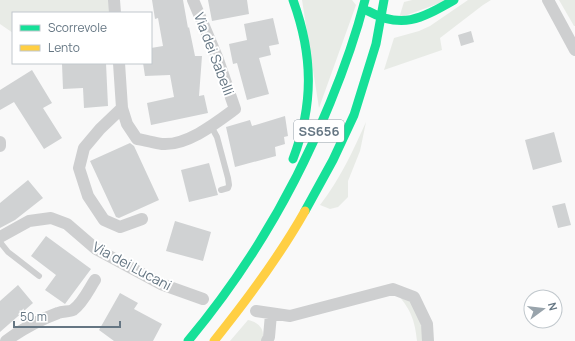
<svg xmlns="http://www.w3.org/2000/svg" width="575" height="341" viewBox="0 0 575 341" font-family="Manrope,sans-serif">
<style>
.green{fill:#e8ebe6}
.building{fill:#d0d2d3}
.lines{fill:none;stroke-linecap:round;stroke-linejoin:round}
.lane{stroke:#cecfd0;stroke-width:6}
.street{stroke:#cecfd0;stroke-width:12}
.fast{stroke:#16e098;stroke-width:9}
.slow{stroke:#ffcf43;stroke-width:9}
.labels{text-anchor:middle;stroke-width:4;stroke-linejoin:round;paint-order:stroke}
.shield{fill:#fff;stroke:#939fa8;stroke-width:1}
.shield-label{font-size:13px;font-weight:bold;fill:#657683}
.street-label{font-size:14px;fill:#657683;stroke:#fff}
</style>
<rect width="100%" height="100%" fill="#f9f9f9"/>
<!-- green -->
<path class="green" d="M0 0H110L111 13H13V33L0 24Z
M302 0H352L356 5 319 108Z
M412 0H448L399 18 404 2Z
M468 0H491L483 5 440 38 442 50 384 70 394 38 419 31 430 26Z
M559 0H575V26H574Z
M366 122 360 151 348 181V197L338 207 330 209 320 205C340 179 353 151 366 122Z
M398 295 410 300 417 307 425 341H417C415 321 411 310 398 295Z
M248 320C258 322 266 329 262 341H230Z"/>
<!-- building -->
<path class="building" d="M152 0H183L188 28 189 27 195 56H202L199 96 204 95 208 113 151 125 147 103 174 97 170 75 145 76 143 63H151V48L163 46 158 18 155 19Z
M208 0H247L249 14 212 21Z
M273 18 279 44 269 46 271 55 259 58 269 94 247 100 237 63 233 64 229 44 247 40 244 24Z
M471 31 474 42 461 46 458 35Z
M81 63H106L108 106 84 108 83 88 63 89 62 64Z
M32 70 52 103 43 108 62 138 44 149 14 102 0 110V90Z
M285 116 288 136 284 137 285 144 275 147 276 156 235 167 226 127 250 120 252 126Z
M554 132 562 162 533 170 525 140Z
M130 143 134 146 159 200 119 218 116 217 90 161Z
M209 163 218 195 189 202 181 170Z
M28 180 43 198 15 220 0 228V203Z
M565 203 571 225 558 228 552 206Z
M175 221 211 232 203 261 166 251Z
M46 236 91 269 65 304 45 290 56 275 31 256Z
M18 285 33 303 0 332V301Z
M120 293 138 303 134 309 162 324 153 341H114L99 330Z"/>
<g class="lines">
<!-- lane -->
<path class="lane" d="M211 126 217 137 228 178 229 185 228 188 221 190
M0 242 8 252 39 276"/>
<!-- street -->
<path class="street" d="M114 0 115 13
M548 0 575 50
M119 63 122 108 127 124 137 139C145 140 154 143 162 144 187 146 216 123 235 109L217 57 193 0
M122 108 100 129 84 148 79 168 88 196 104 220 120 227 142 219
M0 142V146
M0 237 29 221 51 218 67 224 96 249 161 284 203 299
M256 311 290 316 393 289 414 297 427 324 428 341
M6 341C22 329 39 320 58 313 63 311 69 312 73 310 83 303 89 289 95 280
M267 341 269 337 271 314"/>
<!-- fast -->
<path class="fast" d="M293 0C313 55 314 104 293 159
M368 11C403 30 422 18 454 0
M305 211 333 160 354 115 376 44 384 0
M188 341C249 268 294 192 330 103 344 69 356 35 365 0"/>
<!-- slow -->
<path class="slow" d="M214 341C247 300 279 257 305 211"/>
</g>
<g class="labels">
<!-- shield labels -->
<rect class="shield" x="294" y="120" width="50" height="22" rx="3"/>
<g class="shield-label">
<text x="319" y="136">SS656</text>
</g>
<!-- street labels -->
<g class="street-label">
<text transform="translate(214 54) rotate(69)" y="5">Via dei Sabelli</text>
<text transform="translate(132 266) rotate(28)" y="5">Via dei Lucani</text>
</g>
</g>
<!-- legend -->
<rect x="12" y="12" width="140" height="52" fill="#ffffff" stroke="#c1c8cd"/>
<rect x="20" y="25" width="20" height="6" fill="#16e098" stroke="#c1c8cd"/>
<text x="48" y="32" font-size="12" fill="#657683">Scorrevole</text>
<rect x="20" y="45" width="20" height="6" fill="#ffcf43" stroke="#c1c8cd"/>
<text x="48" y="52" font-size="12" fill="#657683">Lento</text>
<!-- north arrow -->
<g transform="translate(543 309) rotate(75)"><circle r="19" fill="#ffffff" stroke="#c1c8cd"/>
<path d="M0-3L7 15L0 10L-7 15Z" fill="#99a4ac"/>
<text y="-6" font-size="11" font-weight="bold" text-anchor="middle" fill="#657683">N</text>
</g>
<!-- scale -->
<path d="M14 321v6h106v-6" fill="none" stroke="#657683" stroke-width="2"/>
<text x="20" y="321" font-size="12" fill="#657683" stroke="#ffffff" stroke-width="3" paint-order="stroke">50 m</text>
</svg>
